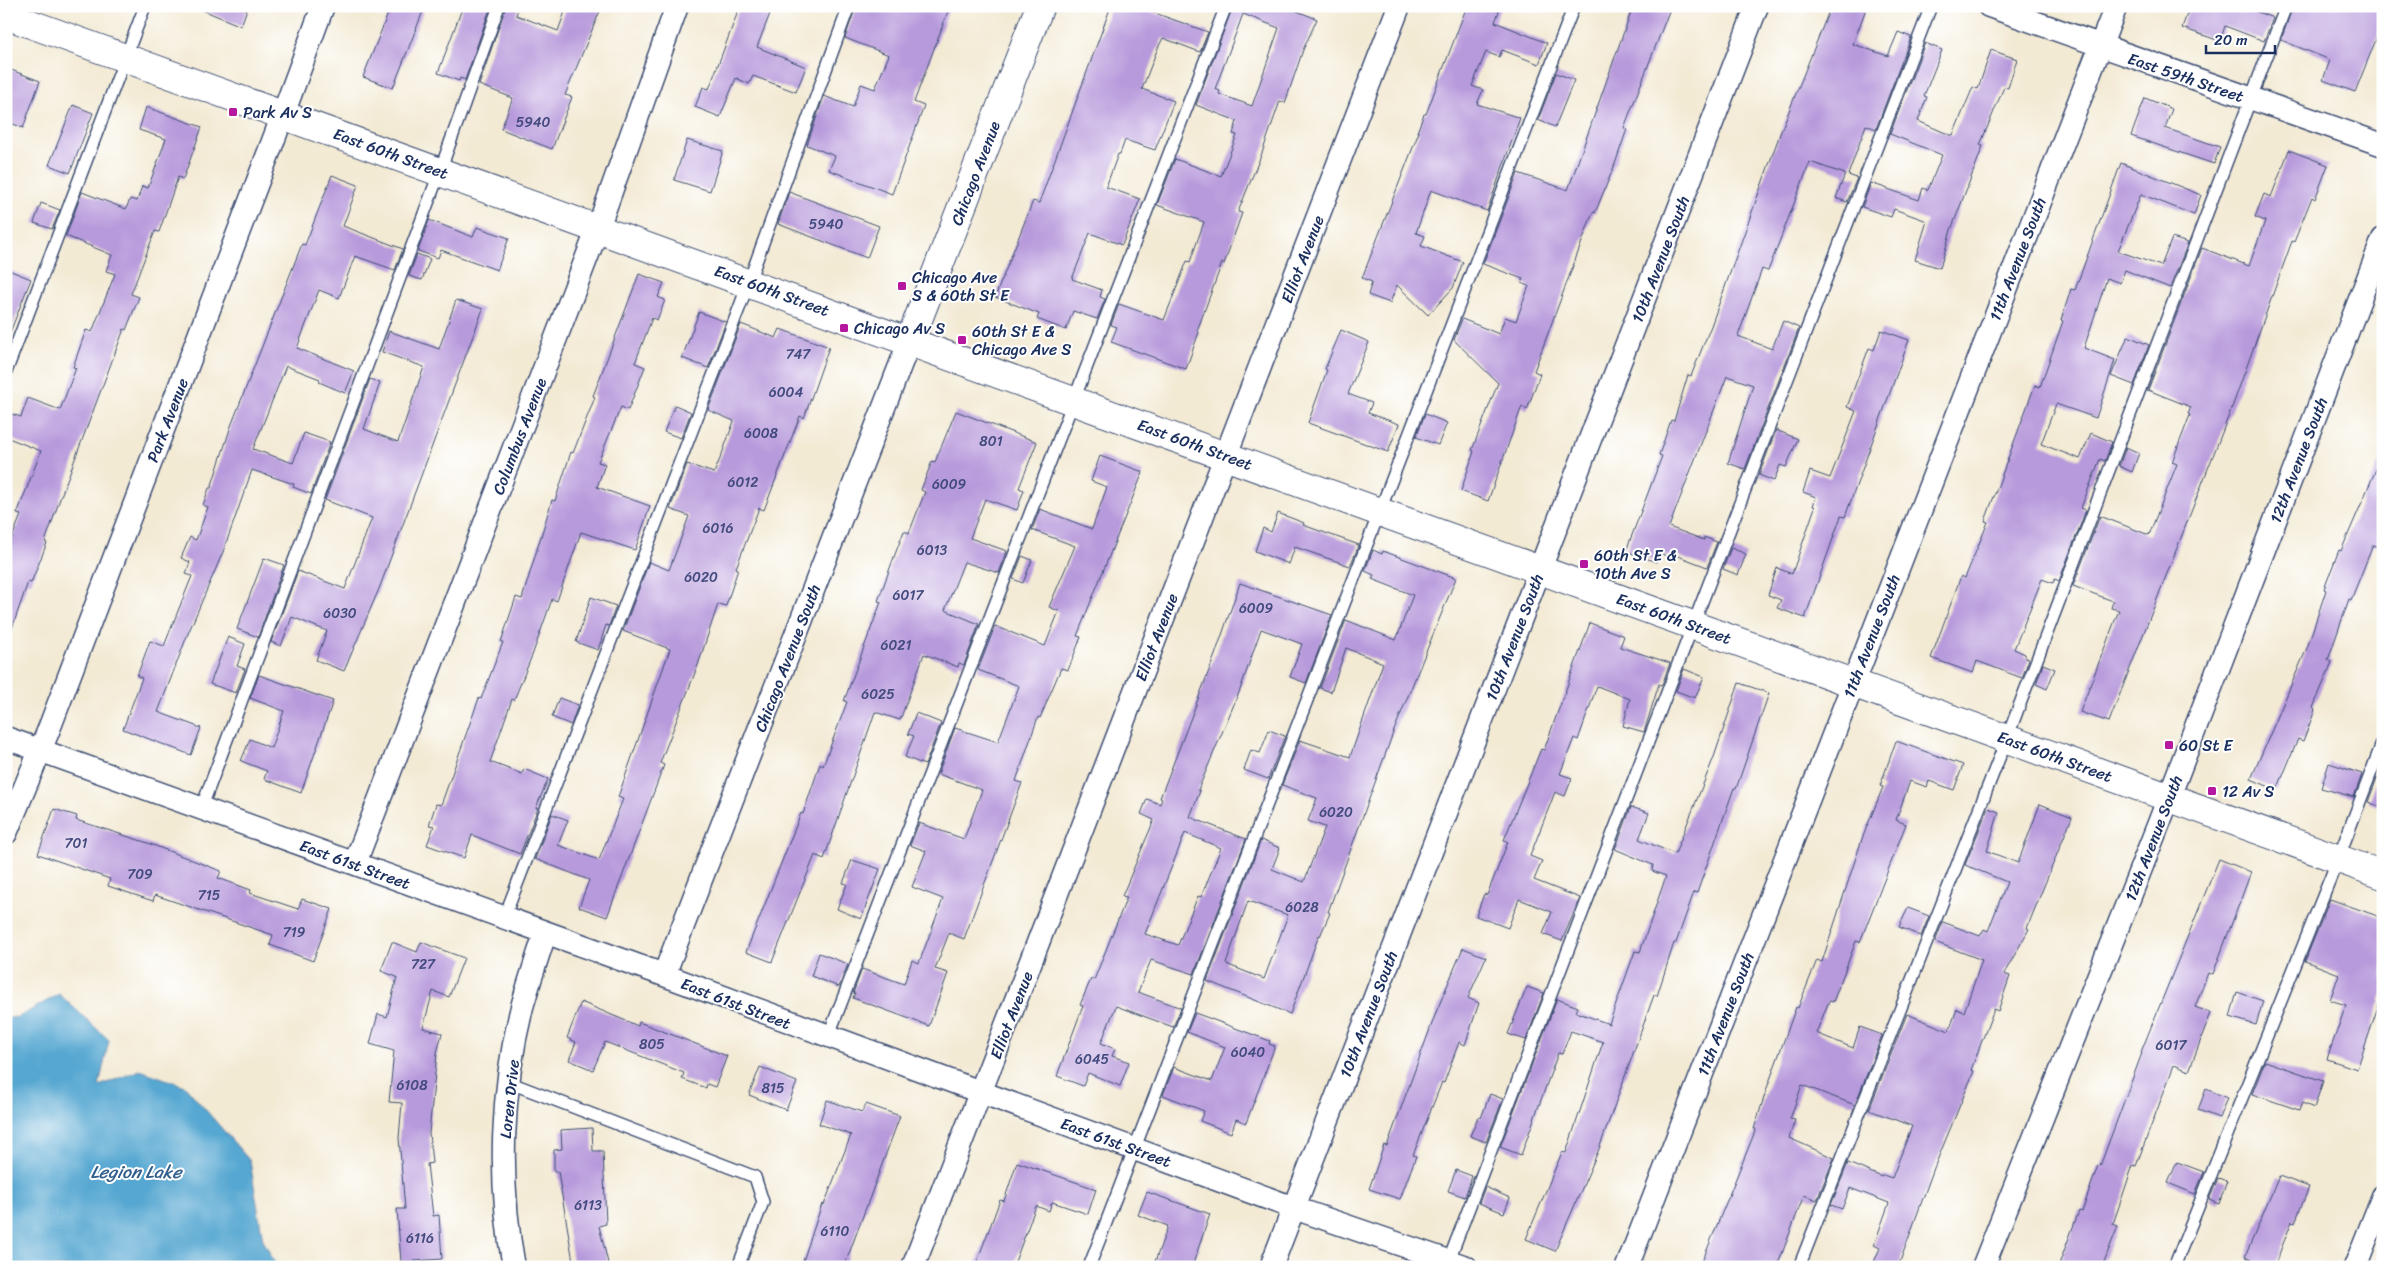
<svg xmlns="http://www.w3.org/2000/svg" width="2389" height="1273" viewBox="0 0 2389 1273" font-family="Sriracha,sans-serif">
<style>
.water{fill:#57a7d1;stroke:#396b98}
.building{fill:#b79adb;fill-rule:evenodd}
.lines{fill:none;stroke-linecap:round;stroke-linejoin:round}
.service-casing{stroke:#3b4b70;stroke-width:14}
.minor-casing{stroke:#3b4b70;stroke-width:25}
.tertiary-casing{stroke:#3b4b70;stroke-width:30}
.service{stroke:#fff;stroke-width:11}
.minor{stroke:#fff;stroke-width:22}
.tertiary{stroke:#fff;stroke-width:28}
.poi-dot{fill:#b5179e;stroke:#fff;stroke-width:2}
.labels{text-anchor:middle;stroke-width:4;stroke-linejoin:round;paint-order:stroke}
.number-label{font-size:14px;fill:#424a7d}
.street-label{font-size:16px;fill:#1b2f5e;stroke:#fff}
.poi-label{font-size:16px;fill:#1b2f5e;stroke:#fff;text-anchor:start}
.water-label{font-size:18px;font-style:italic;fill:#335f8c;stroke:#fff}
</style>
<rect width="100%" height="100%" fill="#fff"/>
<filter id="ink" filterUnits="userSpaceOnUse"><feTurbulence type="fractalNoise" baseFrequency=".02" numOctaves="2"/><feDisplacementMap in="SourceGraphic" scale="10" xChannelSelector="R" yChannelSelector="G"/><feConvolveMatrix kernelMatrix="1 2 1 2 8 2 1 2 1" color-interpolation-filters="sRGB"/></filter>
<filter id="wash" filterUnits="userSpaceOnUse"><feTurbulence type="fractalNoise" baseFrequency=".0096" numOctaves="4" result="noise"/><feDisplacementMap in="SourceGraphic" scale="20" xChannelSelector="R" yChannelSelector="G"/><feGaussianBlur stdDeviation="1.12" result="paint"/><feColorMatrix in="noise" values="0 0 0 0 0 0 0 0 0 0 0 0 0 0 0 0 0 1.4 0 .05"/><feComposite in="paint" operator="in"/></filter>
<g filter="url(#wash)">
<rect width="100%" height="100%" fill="#f3ead4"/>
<!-- water -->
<path class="water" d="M59 994 109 1040 99 1086 140 1070 185 1086 250 1161 263 1240 277 1267H6V1018L19 1017Z"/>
<g id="blocks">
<!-- building -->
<path class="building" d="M193 6H248L241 26Z
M391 6H425L393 88 363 77Z
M463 6H491L465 80 460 78 459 81 438 73Z
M506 6H519L516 15 558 31 567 6H602L565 95 572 97 552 149 501 129 513 98 479 85Z
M740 6H773L757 47 806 67 796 92 753 76 749 84 736 78 720 117 695 107 703 87 709 89Z
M856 6H950L914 102 924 106 892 194 829 170 835 156 807 145 824 96 853 107 861 84 875 89 889 55 845 38Z
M1111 6H1135L1208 32 1200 52 1163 38 1157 50 1142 89 1174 101 1155 150 1125 140 1120 154H1118L1106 187 1140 199 1122 245 1090 233 1072 279 1102 290 1100 297 1105 299 1097 319 1073 311 1066 330 1037 319 1039 314 995 297 1033 201 1039 203Z
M1233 6H1284L1317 19 1303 50 1285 103 1280 101 1262 153 1238 212 1242 213 1224 264 1222 263 1197 331 1199 332 1186 369 1111 342 1117 327 1111 325 1119 304 1164 320 1187 261 1190 262 1204 222 1157 205 1175 159 1221 176 1237 135 1233 134 1237 121 1196 105ZM1243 14 1279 28 1252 106 1219 94 1220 91 1215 89Z
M1467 6H1501L1495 22 1547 43 1539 64 1502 50 1499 57 1486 52 1472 86 1483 90 1477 104 1520 118 1487 211 1431 190 1416 233 1425 236 1421 246 1463 262 1453 288 1428 315 1397 285 1390 303 1368 295 1372 282 1362 278 1419 132H1417L1424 114H1426Z
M1633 6H1671L1624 128 1627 129 1615 164 1595 213 1593 212 1534 371 1540 374 1527 410 1522 406 1488 501 1461 491 1474 451 1472 450 1498 383 1454 340 1462 319 1499 334 1505 317 1516 321 1529 286 1521 283 1523 279 1483 264 1518 173 1568 190Z
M1831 6H1867L1853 44 1888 56 1898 32 1911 37 1876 129 1866 125 1848 175 1857 178 1847 202 1836 198 1845 174 1810 162 1768 271 1762 269 1738 336 1772 349 1783 321 1799 328 1745 469 1728 463 1753 385 1727 376 1669 527 1704 540V537L1717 542 1707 567 1673 554 1672 558 1659 553 1656 562 1626 551 1662 456 1659 455 1671 420 1674 421 1688 375 1691 376 1711 326 1781 131Z
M2178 6H2242L2273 18 2264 41 2225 26 2220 41 2182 28 2188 11Z
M2293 6H2383V22L2355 92 2323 80 2330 60 2281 40Z
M1925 43 1942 50 1924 96 1927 97 1918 121 1950 135H1953L1973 87 1978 89 1991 50 2017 59 2008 88 2004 87 1980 145 1983 146 1951 230 1940 268 1915 260 1927 221 1894 209 1891 217 1862 207 1871 183 1919 200 1923 188 1928 190 1942 155 1890 134Z
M6 68 40 81 23 128 6 121Z
M1556 73 1574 80 1555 127 1538 120Z
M2145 98 2172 109 2165 128 2220 147 2214 164 2131 136Z
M73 105 93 113 70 173 49 165Z
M146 107 202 127 183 179 178 177 159 232 155 231 131 294 139 297 126 330 124 329 61 496 45 542 47 543 31 583 28 582 9 637H6V553L21 515 17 514 41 451 6 437V412L21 417 28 398 60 410 76 368 73 367 86 330 92 332 115 274 106 271 112 255 66 236 82 192 126 209 130 199 137 201 142 186 148 188 166 139 139 130Z
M687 140 723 151 710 191 674 180Z
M2289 150 2328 165 2315 199 2312 197 2294 242 2292 241 2234 402 2109 722 2080 712 2119 610 2111 608 2113 601 2073 586 2100 516 2149 535 2177 464 2172 462 2190 415 2188 414 2191 407 2148 390 2202 248 2249 266 2265 221 2255 217 2264 194 2271 197Z
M2121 163 2201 195 2194 215 2141 194 2118 251 2161 266 2172 238 2188 243 2170 288 2125 270 2120 283 2107 278 2084 348 2115 360 2096 418 2056 404 2041 444 2080 459 2091 433 2112 442 2105 461 2100 459 2081 508 2086 510 2059 581 2055 579 2053 583 2042 579 2014 649 2025 654 2024 657 2029 659 2022 678 1977 661 1973 673 1931 658 1961 576 1965 578 1988 522 1985 521 2035 385 2040 387 2063 321 2061 320 2071 289 2075 290Z
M332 175 358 185 343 226 403 249 395 270 355 256 339 298 319 290 297 348 354 371 345 393 319 382 320 379 286 366 253 449 293 463 304 433 330 442 311 494 293 487 294 484 252 470 223 552 187 636 158 712 201 728 191 755 123 729 142 678 137 676 150 641 164 646 192 576 186 574 190 562 181 558 190 537 196 540 208 507 203 505 209 488H211L231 426 302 244 305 245Z
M789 192 879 226 867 258 778 224Z
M41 203 60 210 52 229 34 223Z
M429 220 473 237 477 227 509 238 497 270 441 250 438 258 418 251Z
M417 254 430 259 422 280 409 276Z
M6 269 31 279 7 340H6Z
M639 274 664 283 658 297 665 300 657 320 652 318 635 363 645 367 628 410 621 407 598 462 605 464 597 487 650 506 635 550 581 532 557 601 552 599 533 653 514 700 512 699 490 762 522 774 524 769 548 779 536 808H538L520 854 472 835 464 858 427 845 434 826 429 825 436 804 441 805 479 698 481 699 503 642H501L516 597 522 599 552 500 555 501 571 452 573 453 595 397 593 396Z
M456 300 483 309 379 589 344 671 316 660 327 631 292 617 281 646 271 642 298 571 345 589 372 518 325 500 370 379 380 383 364 429 398 442 424 367 382 352 389 331 439 349Z
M699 312 726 322 708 368 682 358Z
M741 324 776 338 780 329 829 347 804 418 800 416 764 510 759 508 736 568 738 569 726 606 718 604 698 665 660 763 664 765 607 917 579 907 589 880 535 859 552 814 568 820 558 845 599 860 623 799 618 797 670 649 623 631 649 562 669 570 677 549 689 516 670 509 687 464 714 473 722 454 734 421 708 410Z
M1341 330 1369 342 1348 394 1372 403 1368 413 1399 424 1388 452 1308 423 1327 370 1325 369Z
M1881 330 1909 340 1845 517 1841 516 1805 618 1777 608 1781 600 1768 595 1777 568 1792 574 1815 507 1813 506 1816 497 1803 492 1810 471 1830 478 1856 411 1847 407 1869 348 1874 350Z
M2128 336 2149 345 2134 385 2111 376Z
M675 405 691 412 681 438 664 432Z
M956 411 1037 442 1019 488 1024 490 1017 510 985 499 970 538 1007 551 999 573 964 562 945 610 979 624 964 665 959 663 958 667 924 654 900 720 875 712 824 859 815 855 772 962 746 952 801 813 803 814 820 764 823 766 847 702 844 701 881 602 878 601 894 557 904 531 909 533 925 492 921 490 932 461 935 462Z
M1425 414 1447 423 1438 445 1416 437Z
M1776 430 1798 439 1786 467 1780 465 1774 481 1759 475Z
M2126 447 2139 453 2132 472 2119 466Z
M2383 453V536L2378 547 2373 545 2351 600 2349 599 2328 660 2332 662 2313 708 2315 710 2303 741 2298 739 2277 790 2251 779 2307 648 2326 590 2324 589 2339 550 2341 551Z
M1100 456 1143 472 1077 636 1081 637 1068 670 1061 668 1040 718 1038 717 1016 781 1022 783 964 939 949 933 935 969 948 973 929 1026 853 998 855 993H853L862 969 904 984 912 960 919 963 943 899 912 887 926 851 910 845 919 823 964 839 982 790 938 774 955 728 998 742 1019 686 978 670 995 626 1045 646 1059 611 1049 607 1075 546 1032 530 1040 509 1092 529 1107 487 1091 481Z
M1278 513 1304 523 1303 525 1359 545 1350 566 1295 547 1289 564 1255 551 1263 528 1271 532Z
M1731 548 1746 554 1738 575 1723 569Z
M1373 550 1382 554 1383 551 1456 578 1393 733 1328 912 1330 913 1320 936 1319 935 1290 1014 1207 981 1261 840 1280 848 1272 869 1304 882 1325 827 1308 821 1317 798 1282 785 1300 740 1350 757 1383 663 1346 648 1331 692 1320 688 1346 620 1396 640 1413 595 1372 579 1374 575 1365 571ZM1248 901 1288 915 1264 979 1226 964Z
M1022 556 1032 560 1023 583 1013 579Z
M264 558 284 565 258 637 237 629Z
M1240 583 1332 615 1306 683 1290 677 1302 644 1261 629 1240 690 1198 790 1200 791 1190 817 1246 839 1194 974 1151 960 1138 992 1181 1008 1173 1027 1116 1006 1101 1043 1115 1049 1112 1056 1129 1062 1120 1086 1088 1073 1083 1086 1057 1076 1083 1006 1080 1005 1091 979 1094 980 1127 897 1122 896 1154 820 1141 814 1147 799 1160 804 1162 799 1160 798 1215 655ZM1185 833 1221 848 1201 897 1198 896 1178 945 1145 934Z
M591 597 616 606 609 626 606 625 598 650 576 642Z
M1590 623 1624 636 1620 647 1670 663 1662 685 1659 684 1644 732 1623 726 1630 699 1597 686 1578 740 1574 738 1560 774 1572 778 1565 796 1555 792 1530 856 1542 861 1534 880 1580 898 1562 941 1543 934 1552 912 1519 899 1508 928 1476 916 1484 894 1487 895 1508 842 1504 840 1541 749 1544 750Z
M228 637 245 644 237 666 245 669 236 693 210 684Z
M2043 664 2055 669 2047 689 2036 684Z
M1684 669 1704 677 1695 698 1676 691Z
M259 675 333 701 301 793 264 779 267 771 241 761 250 739 271 748 284 711 250 698Z
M1739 683 1769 693 1736 789 1734 788 1697 893 1694 892 1676 943H1674L1657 996 1654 995 1599 1149 1555 1251 1526 1239 1562 1152 1566 1153 1603 1042 1571 1031 1562 1054 1558 1053 1521 1155 1500 1147 1557 999 1578 1007 1576 1012 1609 1024 1635 951 1640 952 1666 876 1652 871 1653 865 1615 849 1623 829 1631 807 1649 813 1639 839 1675 854 1714 757Z
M559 698 578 705 571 725 552 717Z
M916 713 941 723 925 765 905 757 914 736 908 734Z
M1269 730 1285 736 1268 779 1244 770 1251 750 1260 753Z
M1896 741 1963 765 1954 790 1929 781 1927 787 1910 781 1896 820 1906 824 1860 942 1856 941 1833 1002 1829 1001 1816 1033 1853 1048 1860 1027 1882 1035 1855 1105 1802 1085 1790 1119 1795 1120 1789 1138 1834 1158 1817 1200 1804 1195 1777 1267H1700L1756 1129H1754L1767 1088 1796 1007 1798 1008 1817 960 1822 962 1862 839 1883 787 1880 786Z
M2329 763 2362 774 2354 797 2321 788Z
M2377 778 2383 781V808L2368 802Z
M2040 804 2072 817 2027 928 2029 929 2004 974 2010 976 1998 1011 1994 1009 1971 1070 1974 1071 1934 1168 1898 1267H1872L1880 1248 1874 1245 1889 1203 1850 1188 1842 1209 1831 1205 1848 1163 1882 1177 1883 1175 1892 1178 1912 1126 1869 1110 1907 1014 1949 1031 1957 1009 1964 1012 1982 960 1935 942 1943 922 1980 936 1984 929 1988 931 2007 882 1965 865 1988 808 1999 812 1987 851 2018 863Z
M54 809 77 816 76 820 145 842 221 871 218 878 251 890 250 893 298 909 302 899 332 909 313 961 270 945 273 935 155 895 153 901 108 886 110 879 38 854Z
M2219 859 2251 872 2213 974 2208 973 2195 1007 2211 1013 2189 1071 2174 1065 2136 1166 2133 1165 2113 1224 2118 1226 2102 1267H2058L2079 1211 2082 1212 2098 1165 2100 1166 2142 1053 2141 1052Z
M852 860 880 869 861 919 837 909 847 884 843 883Z
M2330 899 2383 918V993L2357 1069 2327 1059 2346 1005 2330 1000 2339 974 2305 961Z
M1908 908 1929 916 1921 936 1899 927Z
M392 942 417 952 421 942 464 958 449 997 433 991 423 1028 442 1033 437 1053 429 1133 432 1163 427 1164 433 1216 439 1215 442 1259 401 1262 397 1209H405L399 1138 402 1103 389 1102 394 1051 370 1044 378 1014 387 1017 397 977 381 971Z
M1463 948 1486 957 1468 998 1479 1003 1465 1045 1459 1042 1444 1083 1442 1082 1413 1155 1416 1156 1400 1199 1369 1189 1384 1145 1387 1146 1437 1010Z
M819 953 848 964 839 987 811 976Z
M1527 987 1544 993 1526 1040 1508 1034Z
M2237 992 2263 1001 2256 1025 2230 1017Z
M581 1002 638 1026 639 1022 727 1056 715 1087 707 1084 706 1088 682 1079 684 1073 605 1042 593 1070 569 1060 576 1042 567 1038Z
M1195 1013 1270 1041 1269 1044 1275 1046 1246 1123 1236 1119 1231 1133 1200 1121 1204 1111 1163 1095 1174 1067 1212 1081 1225 1047 1187 1032Z
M2265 1061 2323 1081 2314 1108 2302 1103 2299 1110 2252 1094Z
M760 1067 797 1082 786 1110 749 1095Z
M2206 1089 2227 1098 2219 1118 2198 1110Z
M1490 1094 1503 1099 1486 1142 1470 1136 1478 1117 1481 1118Z
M827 1100 862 1112 866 1104 900 1116 844 1267H801L822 1204 824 1205 851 1135 819 1124Z
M592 1128 593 1151H603L606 1224 599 1226 609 1267H574L558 1172H554V1150L562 1149 561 1130Z
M1017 1162 1096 1189 1088 1214 1052 1202 1049 1211 1036 1206 1013 1267H975L1000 1200 1004 1201Z
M2177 1162 2204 1172 2195 1194 2168 1183Z
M1456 1170 1472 1176 1465 1197 1448 1191Z
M2279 1176 2309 1187 2295 1222 2292 1221 2274 1267H2269L2245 1257Z
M2218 1178 2227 1181 2219 1204 2209 1200Z
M1485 1187 1510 1198 1504 1213 1479 1203Z
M1147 1192 1210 1214 1192 1267H1153L1168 1226 1138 1215Z"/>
</g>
</g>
<g filter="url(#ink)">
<use href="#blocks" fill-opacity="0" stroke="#3b4b70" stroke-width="1"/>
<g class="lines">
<defs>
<path id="service" d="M6 372 145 6
M201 809 440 171 499 6
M504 918 740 306 849 6
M828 1037 1226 6
M508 1082 755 1177 763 1202 738 1267
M1447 1265 1931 6
M1089 1267 1574 6
M1799 1267 2007 738 2286 6
M2174 1267 2338 859 2383 741"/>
<path id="minor" d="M1989 6 2383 145
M6 738 664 975 1294 1208 1466 1267
M6 833 49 729 275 136 323 6
M355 863 598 228 677 6
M664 975 910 340
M514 1267C498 1181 501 1091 522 1007 529 982 537 958 545 934
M913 1267 1399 6
M1271 1267 1757 6
M1627 1267 2116 6
M1983 1267 2159 823 2383 239
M2355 1267 2383 1196"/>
<path id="tertiary" d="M6 15 2383 875
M910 340 1040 6"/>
</defs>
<!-- service casing -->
<use href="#service" class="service-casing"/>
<!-- minor casing -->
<use href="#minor" class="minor-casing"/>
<!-- tertiary casing -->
<use href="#tertiary" class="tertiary-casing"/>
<!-- service -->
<use href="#service" class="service"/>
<!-- minor -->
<use href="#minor" class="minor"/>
<!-- tertiary -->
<use href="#tertiary" class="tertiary"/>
</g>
</g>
<!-- markers -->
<g class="poi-dot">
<rect x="228" y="107" width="10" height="10" rx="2.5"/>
<rect x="897" y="281" width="10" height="10" rx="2.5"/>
<rect x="839" y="323" width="10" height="10" rx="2.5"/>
<rect x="957" y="335" width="10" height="10" rx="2.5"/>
<rect x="1579" y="559" width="10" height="10" rx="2.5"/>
<rect x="2164" y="740" width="10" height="10" rx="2.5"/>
<rect x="2207" y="786" width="10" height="10" rx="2.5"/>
</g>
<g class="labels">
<!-- number labels -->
<g class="number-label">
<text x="533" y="127">5940</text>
<text x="826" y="229">5940</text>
<text x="798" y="359">747</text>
<text x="786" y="397">6004</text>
<text x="761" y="438">6008</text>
<text x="991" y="446">801</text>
<text x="743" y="487">6012</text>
<text x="949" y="489">6009</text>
<text x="718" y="533">6016</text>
<text x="932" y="555">6013</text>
<text x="701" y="582">6020</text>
<text x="908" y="600">6017</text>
<text x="1256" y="613">6009</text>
<text x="340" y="618">6030</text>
<text x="896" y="650">6021</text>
<text x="878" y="699">6025</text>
<text x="1336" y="817">6020</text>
<text x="76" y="848">701</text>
<text x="140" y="879">709</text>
<text x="209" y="900">715</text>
<text x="1302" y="912">6028</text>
<text x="294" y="937">719</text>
<text x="423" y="969">727</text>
<text x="652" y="1049">805</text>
<text x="2171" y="1050">6017</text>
<text x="1248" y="1057">6040</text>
<text x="1092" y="1064">6045</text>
<text x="412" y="1090">6108</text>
<text x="773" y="1093">815</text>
<text x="588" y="1210">6113</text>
<text x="835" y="1236">6110</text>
<text x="420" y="1243">6116</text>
</g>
<!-- street labels -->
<g class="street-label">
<text transform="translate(2186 77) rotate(19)" y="6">East 59th Street</text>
<text transform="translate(391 153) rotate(20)" y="6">East 60th Street</text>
<text transform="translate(975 173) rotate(-69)" y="6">Chicago Avenue</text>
<text transform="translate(1302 259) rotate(-69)" y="6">Elliot Avenue</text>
<text transform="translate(1660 259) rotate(-69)" y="6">10th Avenue South</text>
<text transform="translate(2017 259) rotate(-69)" y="6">11th Avenue South</text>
<text transform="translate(772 290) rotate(20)" y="6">East 60th Street</text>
<text transform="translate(167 420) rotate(-69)" y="6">Park Avenue</text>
<text transform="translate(519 436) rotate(-69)" y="6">Columbus Avenue</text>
<text transform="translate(1195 444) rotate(20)" y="6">East 60th Street</text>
<text transform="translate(2298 460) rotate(-69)" y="6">12th Avenue South</text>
<text transform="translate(1674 618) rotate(20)" y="6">East 60th Street</text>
<text transform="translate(1871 636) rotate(-69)" y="6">11th Avenue South</text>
<text transform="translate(1156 637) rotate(-69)" y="6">Elliot Avenue</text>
<text transform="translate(1514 637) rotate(-69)" y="6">10th Avenue South</text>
<text transform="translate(787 658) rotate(-69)" y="6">Chicago Avenue South</text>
<text transform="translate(2055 756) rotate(20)" y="6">East 60th Street</text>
<text transform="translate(2153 838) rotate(-69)" y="6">12th Avenue South</text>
<text transform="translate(355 864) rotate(20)" y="6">East 61st Street</text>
<text transform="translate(736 1003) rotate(21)" y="6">East 61st Street</text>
<text transform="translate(1368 1014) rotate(-69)" y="6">10th Avenue South</text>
<text transform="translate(1725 1014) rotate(-69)" y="6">11th Avenue South</text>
<text transform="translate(1011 1015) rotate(-69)" y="6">Elliot Avenue</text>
<text transform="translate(509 1099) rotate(-84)" y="6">Loren Drive</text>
<text transform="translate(1116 1142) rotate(20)" y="6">East 61st Street</text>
</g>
<!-- poi labels -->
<g class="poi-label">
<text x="243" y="118">Park Av S</text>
<text x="912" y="283">Chicago Ave<tspan x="912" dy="18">S &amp; 60th St E</tspan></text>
<text x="854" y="334">Chicago Av S</text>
<text x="972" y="337">60th St E &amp;<tspan x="972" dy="18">Chicago Ave S</tspan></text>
<text x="1594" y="561">60th St E &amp;<tspan x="1594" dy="18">10th Ave S</tspan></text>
<text x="2179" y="751">60 St E</text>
<text x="2222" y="797">12 Av S</text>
</g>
<!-- water labels -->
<g class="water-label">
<text x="136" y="1178">Legion Lake</text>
</g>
</g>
<!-- margin -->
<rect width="2389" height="1273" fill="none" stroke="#fff" stroke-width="25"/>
<!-- scale -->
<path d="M2206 45v8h69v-8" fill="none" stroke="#1b2f5e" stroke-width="2.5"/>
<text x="2214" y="45" font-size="15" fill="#1b2f5e" stroke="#ffffff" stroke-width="4" paint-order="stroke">20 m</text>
</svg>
